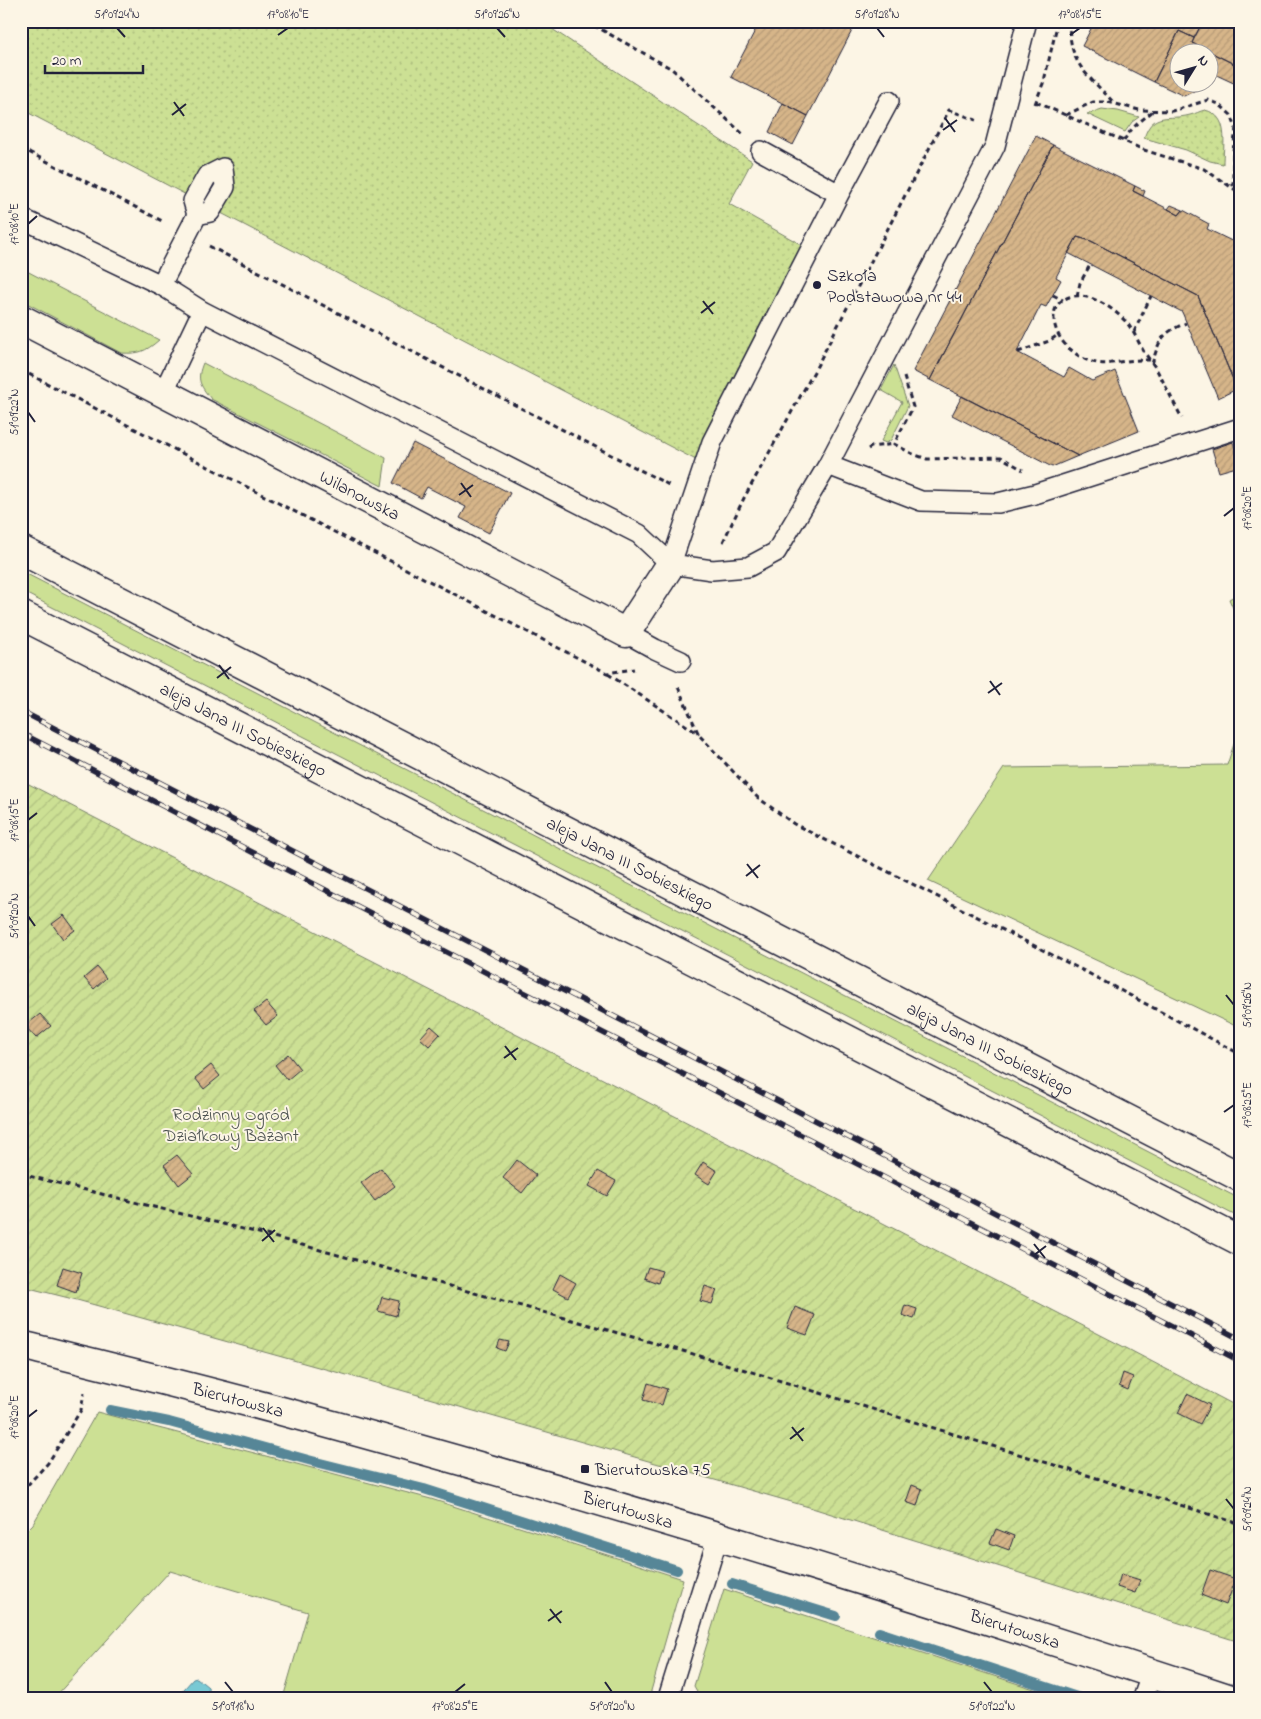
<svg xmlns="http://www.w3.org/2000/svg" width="1261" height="1719" viewBox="0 0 1261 1719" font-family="'Indie Flower',sans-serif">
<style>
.grass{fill:#cce094;stroke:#778168}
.park{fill:url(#park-dots);stroke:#778168}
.garden{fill:url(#garden-furrows);stroke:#778168}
.water{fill:#79c9d4;stroke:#568697}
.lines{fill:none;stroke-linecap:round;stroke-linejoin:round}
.stream{stroke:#568697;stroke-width:10}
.building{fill:url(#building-hatch);stroke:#22223b}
.service-casing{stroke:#22223b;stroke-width:22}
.minor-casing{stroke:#22223b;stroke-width:31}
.tertiary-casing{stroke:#22223b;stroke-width:31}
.secondary-casing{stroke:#22223b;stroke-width:31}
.path{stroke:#22223b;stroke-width:3;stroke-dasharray:5 4;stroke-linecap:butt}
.service{stroke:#fcf5e5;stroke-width:19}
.minor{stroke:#fcf5e5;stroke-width:28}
.tertiary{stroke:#fcf5e5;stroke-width:28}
.secondary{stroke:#fcf5e5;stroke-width:28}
.rail-casing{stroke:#22223b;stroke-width:5.5}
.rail{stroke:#fcf5e5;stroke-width:4;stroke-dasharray:11;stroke-linecap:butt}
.ticks{fill:none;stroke:#22223b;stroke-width:2}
.poi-dot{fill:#22223b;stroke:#fcf5e5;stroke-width:2}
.labels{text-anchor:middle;stroke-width:4;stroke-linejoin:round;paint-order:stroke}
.poi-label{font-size:18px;fill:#22223b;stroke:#fcf5e5;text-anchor:start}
.street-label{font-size:18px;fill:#22223b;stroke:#fcf5e5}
.park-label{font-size:18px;fill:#4c5251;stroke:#fcf5e5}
.neatline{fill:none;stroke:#22223b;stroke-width:2}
.ticks-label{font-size:12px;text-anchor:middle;fill:#22223b}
</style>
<defs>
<pattern id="park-dots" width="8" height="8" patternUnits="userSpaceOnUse" patternTransform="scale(1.25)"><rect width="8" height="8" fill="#cce094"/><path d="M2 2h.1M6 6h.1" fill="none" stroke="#afc080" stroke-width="1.8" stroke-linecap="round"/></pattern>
<pattern id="garden-furrows" width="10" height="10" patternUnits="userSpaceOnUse" patternTransform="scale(1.25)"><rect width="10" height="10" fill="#cce094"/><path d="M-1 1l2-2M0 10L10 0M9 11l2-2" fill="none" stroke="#afc080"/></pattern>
<pattern id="building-hatch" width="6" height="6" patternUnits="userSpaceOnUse" patternTransform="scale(1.25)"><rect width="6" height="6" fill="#d6b589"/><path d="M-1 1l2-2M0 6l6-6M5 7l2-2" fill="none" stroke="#b79b77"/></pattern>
</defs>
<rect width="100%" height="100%" fill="#fcf5e5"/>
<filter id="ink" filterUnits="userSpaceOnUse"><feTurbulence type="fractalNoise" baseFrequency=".02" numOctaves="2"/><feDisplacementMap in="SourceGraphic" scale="10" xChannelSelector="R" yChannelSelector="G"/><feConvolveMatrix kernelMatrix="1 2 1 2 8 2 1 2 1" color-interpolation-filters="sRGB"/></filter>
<g filter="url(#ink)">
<!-- grass -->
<path class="grass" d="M1102 109 1118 111 1139 117 1132 122 1125 132 1087 114Z
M21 268 159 340C145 352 139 354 121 353L21 300Z
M203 363 386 458 382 486 211 399C200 385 196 380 203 363Z
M894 365 908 406 891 440 886 443 881 441 902 402 881 390Z
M21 571 1240 1199V1218L21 591Z
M1240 593V624L1229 599Z
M1240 726V1028L928 881 1004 768 1227 765Z
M97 1412 431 1499 683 1579 649 1698H283L308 1612 170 1571 54 1698H21V1536L33 1524Z
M724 1589 1062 1698H715L698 1693 694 1686Z"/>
<!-- park -->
<path class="park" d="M21 21H540L752 161 729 204 802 245 762 324 696 460 21 109Z
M1205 110C1230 116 1223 144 1223 164L1210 161 1186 150 1144 138C1153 110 1168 121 1190 115 1195 114 1200 111 1205 110Z"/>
<!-- garden -->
<path class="garden" d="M21 780 1128 1349 1240 1408V1642L809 1507 390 1387 77 1300 21 1286Z"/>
<!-- water -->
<path class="water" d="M197 1678 208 1687 209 1693 205 1698H176L193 1679Z"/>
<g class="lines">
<!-- stream -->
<path class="stream" d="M110 1410 169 1422 312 1461 424 1489 677 1570
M732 1584 836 1616
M879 1632 1080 1698"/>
</g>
<!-- building -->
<path class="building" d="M760 21H857L808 116 731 77Z
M1095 21H1203L1194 38 1179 31 1154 82 1082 46Z
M1203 21H1240V67L1192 43Z
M1179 31 1194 38 1192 43 1240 67V86L1210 72 1208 74V52H1178V82H1204L1202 87 1184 96 1154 82Z
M783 103 808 116 793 145 769 132Z
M1036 136 1053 145 930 380 913 371Z
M1053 145 1135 186 1133 191 1168 209 1179 215 1183 210 1209 224 1207 229 1240 245V388L1237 389 1198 296 1091 241 1077 237 1056 277 1061 280 1046 307 1041 305 1017 352 1064 377 1069 368 1092 381 1115 371 1139 431 1078 456 930 380Z
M1135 186 1145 191 1143 196 1133 191Z
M1171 205 1183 210 1179 215 1168 209Z
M1077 237 1091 241 1198 296 1237 389 1218 398 1182 312 1068 253Z
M962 396 1078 456 1052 467 952 415Z
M1233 442 1240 466 1219 472 1212 449Z
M413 443 510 493 489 533 460 518 466 507 427 487 421 498 393 483Z
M64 915 75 930 63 939 52 924Z
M97 967 106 978 94 989 84 978Z
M266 1002 278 1016 266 1025 254 1011Z
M40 1014 51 1026 36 1038 25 1026Z
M431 1026 440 1034 429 1046 420 1038Z
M288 1054 300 1069 287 1080 275 1065Z
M211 1065 220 1076 204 1089 195 1078Z
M177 1155 193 1174 179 1185 164 1165Z
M517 1160 536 1175 522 1193 503 1178Z
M703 1162 717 1171 709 1184 695 1175Z
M381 1168 395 1186 375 1201 361 1183Z
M598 1171 616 1181 607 1196 589 1186Z
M63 1267 82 1273 76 1292 57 1285Z
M648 1267 662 1271 658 1283 644 1278Z
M560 1274 576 1283 568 1297 553 1289Z
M705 1286 717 1290 712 1304 700 1301Z
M382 1297 399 1301 396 1316 378 1311Z
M905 1305 917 1309 914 1319 902 1315Z
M795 1307 815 1315 807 1335 787 1328Z
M500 1340 509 1342 505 1351 497 1348Z
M1123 1373 1133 1377 1128 1390 1119 1386Z
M648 1383 667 1389 662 1405 643 1400Z
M1187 1394 1210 1405 1200 1424 1178 1413Z
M912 1485 922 1489 917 1506 906 1502Z
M996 1529 1014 1536 1009 1550 990 1543Z
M1210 1570 1236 1579 1226 1605 1201 1595Z
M1121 1574 1140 1580 1135 1593 1117 1587Z"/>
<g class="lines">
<defs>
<path id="service" d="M761 151 839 194
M21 218 161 285 202 311 639 534 671 564 712 570 748 567 776 552 828 465 995 146 1027 21
M161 285 197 215 193 201 207 176 223 168 225 187 210 212 197 215
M163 393 202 311
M828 465 921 501 998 503 1035 494 1240 428
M671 564 712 442 839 194 889 101
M626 633 655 649 681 661
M668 1698 718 1537
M1143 1698 1152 1672"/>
<g id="minor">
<path id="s1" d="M21 319 626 633 671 564"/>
</g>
<g id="tertiary">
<path id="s2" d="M21 1345C109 1367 197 1388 285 1412 602 1498 916 1595 1228 1698"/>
</g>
<g id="secondary">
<path id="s3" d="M21 550 1240 1177"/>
<path id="s4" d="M21 615 1240 1241"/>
</g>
</defs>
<!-- service casing -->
<use href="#service" class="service-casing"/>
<!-- minor casing -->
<use href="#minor" class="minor-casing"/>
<!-- tertiary casing -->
<use href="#tertiary" class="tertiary-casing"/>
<!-- secondary casing -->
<use href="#secondary" class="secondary-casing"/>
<!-- path -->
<path class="path" d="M586 21 672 69 743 134
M1069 21C1070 67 1086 72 1114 103
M1036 102 1144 150 1204 169 1240 193
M1035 104 1044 81 1058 21
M1066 115 1093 102H1108L1139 110 1172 111 1208 100 1219 104 1231 115 1236 128 1233 151V188
M1124 141C1130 128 1142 120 1153 111
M21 148 164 222
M209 246 669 485
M1053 295 1063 300
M1077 296 1080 283 1090 265
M1134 332 1151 296
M1018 352 1049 341 1058 335
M1150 360C1142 360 1134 360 1127 361 1116 362 1108 365 1097 363 1086 361 1078 356 1070 349 1053 336 1043 301 1074 296 1090 294 1110 306 1121 317 1132 326 1137 340 1144 352 1149 359 1155 366 1159 374 1167 388 1174 404 1182 418
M1152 364C1160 338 1161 334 1186 323
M21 370 607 673 634 669
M904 377 913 407 894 444 913 454 927 459 1001 457 1023 470
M868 449 871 447 894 444
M723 542 744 498 816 368 949 110 976 120
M608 674 699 734
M678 687 699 735 757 797 794 824 1086 972 1240 1054
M21 1174 259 1233 690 1353 1103 1480 1114 1484 1240 1524
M21 1492 48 1463 81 1410 84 1393
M696 1695 704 1698"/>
<!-- service -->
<use href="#service" class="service"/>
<!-- minor -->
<use href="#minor" class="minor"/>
<!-- tertiary -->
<use href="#tertiary" class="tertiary"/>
<!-- secondary -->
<use href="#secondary" class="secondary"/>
<defs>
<path id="rail" d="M21 711 1240 1339
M21 733 1240 1361"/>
</defs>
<!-- rail casing -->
<use href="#rail" class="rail-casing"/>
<!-- rail -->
<use href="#rail" class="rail"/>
</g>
</g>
<!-- ticks -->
<path class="ticks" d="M117 28 125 37M497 28 505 37M877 28 884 37M278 35 288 28M1070 35 1080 28M174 102 184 116M172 115 186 104M945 118 955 132M943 130 957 120M28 224 37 216M703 301 713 314M701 313 715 302M28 412 35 422M461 483 471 497M459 495 473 485M1224 516 1234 508M219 665 229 679M217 678 231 667M990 681 1000 695M988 693 1002 683M28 820 37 813M747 864 758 878M746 876 760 865M28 916 35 926M1226 995 1234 1005M505 1046 516 1060M504 1058 518 1048M1224 1112 1234 1105M263 1228 274 1242M262 1241 275 1230M1034 1244 1045 1258M1033 1256 1046 1246M28 1417 37 1410M792 1427 803 1441M790 1439 804 1428M1226 1499 1234 1509M550 1609 561 1623M548 1621 562 1611M225 1682 233 1692M605 1682 612 1692M984 1682 992 1692M455 1692 465 1684"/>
<!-- markers -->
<g class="poi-dot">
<circle cx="817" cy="285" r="5"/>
<rect x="580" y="1464" width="10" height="10" rx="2.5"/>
</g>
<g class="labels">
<!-- poi labels -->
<g class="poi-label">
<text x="827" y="281">Szkoła<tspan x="827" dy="21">Podstawowa nr 44</tspan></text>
<text x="595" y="1475">Bierutowska 75</text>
</g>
<!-- street labels -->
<g class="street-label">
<text dy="6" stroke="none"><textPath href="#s1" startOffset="382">Wilanowska</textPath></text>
<text dy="6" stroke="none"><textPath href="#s4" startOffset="250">aleja Jana III Sobieskiego</textPath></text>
<text dy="6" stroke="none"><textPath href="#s3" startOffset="685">aleja Jana III Sobieskiego</textPath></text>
<text dy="6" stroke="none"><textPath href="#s3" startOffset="1090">aleja Jana III Sobieskiego</textPath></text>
<text dy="6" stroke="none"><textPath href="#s2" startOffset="224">Bierutowska</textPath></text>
<text dy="6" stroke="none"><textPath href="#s2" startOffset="629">Bierutowska</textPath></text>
<text dy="6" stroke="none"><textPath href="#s2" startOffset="1034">Bierutowska</textPath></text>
</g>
<!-- park labels -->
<g class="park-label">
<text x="231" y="1120">Rodzinny Ogród<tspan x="231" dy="21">Działkowy Bażant</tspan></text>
</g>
</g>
<!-- margin -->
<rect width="1261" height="1719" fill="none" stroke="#fcf5e5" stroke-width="55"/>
<!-- north arrow -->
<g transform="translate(1194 68) rotate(53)"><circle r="24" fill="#fcf5e5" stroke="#a5a1a1"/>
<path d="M0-4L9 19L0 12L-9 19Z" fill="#22223b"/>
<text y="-8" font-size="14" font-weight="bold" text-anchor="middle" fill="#22223b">N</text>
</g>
<!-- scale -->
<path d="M45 65v8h98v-8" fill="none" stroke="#22223b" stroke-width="2.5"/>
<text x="52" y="65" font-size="15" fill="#22223b" stroke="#fcf5e5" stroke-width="4" paint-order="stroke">20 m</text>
<rect x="28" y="28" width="1206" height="1664" class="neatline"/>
<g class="ticks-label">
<text x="117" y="18">51°09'24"N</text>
<text x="288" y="18">17°08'10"E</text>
<text x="497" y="18">51°09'26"N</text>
<text x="877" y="18">51°09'28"N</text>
<text x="1080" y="18">17°08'15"E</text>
<text transform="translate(14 224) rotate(-90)" y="4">17°08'10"E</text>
<text transform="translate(14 412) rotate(-90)" y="4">51°09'22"N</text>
<text transform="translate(1247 508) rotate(-90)" y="4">17°08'20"E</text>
<text transform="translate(14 820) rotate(-90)" y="4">17°08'15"E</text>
<text transform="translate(14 916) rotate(-90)" y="4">51°09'20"N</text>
<text transform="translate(1247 1005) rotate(-90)" y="4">51°09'26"N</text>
<text transform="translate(1247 1105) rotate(-90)" y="4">17°08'25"E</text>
<text transform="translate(14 1417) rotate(-90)" y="4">17°08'20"E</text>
<text transform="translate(1247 1509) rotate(-90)" y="4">51°09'24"N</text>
<text x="233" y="1710">51°09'18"N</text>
<text x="455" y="1710">17°08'25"E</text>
<text x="612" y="1710">51°09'20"N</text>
<text x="992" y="1710">51°09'22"N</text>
</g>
</svg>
